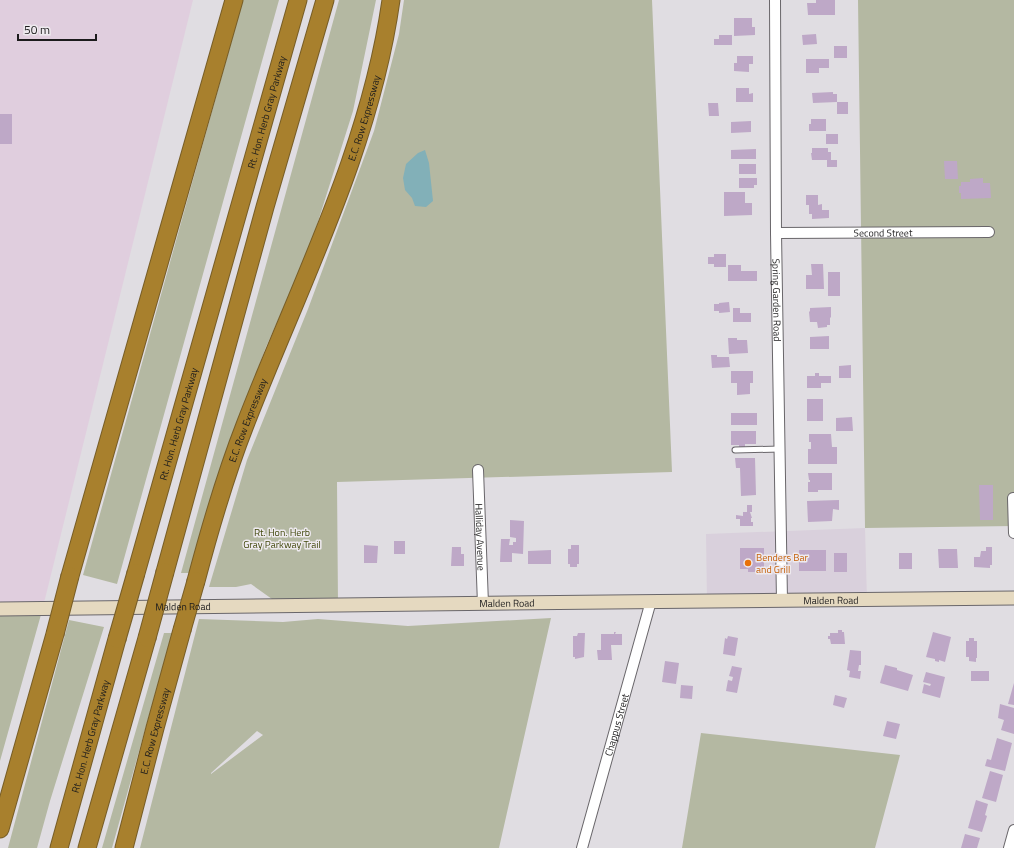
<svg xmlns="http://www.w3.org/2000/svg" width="1014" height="848" viewBox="0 0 1014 848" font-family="'Titillium Web',sans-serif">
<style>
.built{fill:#d9d0dc}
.industrial{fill:#e0cede}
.green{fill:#b4b8a2;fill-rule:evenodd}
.water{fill:#82b0b8}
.building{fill:#bea8c7}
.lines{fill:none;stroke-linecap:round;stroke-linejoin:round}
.lane-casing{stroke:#69666a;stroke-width:7}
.street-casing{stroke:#69666a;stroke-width:12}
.secondary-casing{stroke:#69666a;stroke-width:15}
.highway-casing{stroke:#775d27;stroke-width:19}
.lane{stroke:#fff;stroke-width:5}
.street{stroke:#fff;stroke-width:10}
.secondary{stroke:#e5d9c0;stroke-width:13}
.highway{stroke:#a8802d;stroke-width:17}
.highway-bridge-casing{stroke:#775d27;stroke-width:19;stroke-linecap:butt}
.highway-bridge{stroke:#a8802d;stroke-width:17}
.food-dot{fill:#e8710a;stroke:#eeeaef;stroke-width:1.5}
.labels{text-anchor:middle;stroke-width:3;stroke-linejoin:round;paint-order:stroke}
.street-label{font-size:10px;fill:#1c1b1c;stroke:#eeeaef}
.park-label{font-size:10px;fill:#3f4609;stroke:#eeeaef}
.food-label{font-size:10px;fill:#c56008;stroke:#eeeaef;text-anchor:start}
</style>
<rect width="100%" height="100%" fill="#e0dde2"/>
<!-- built -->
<path class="built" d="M865 528 867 600 707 601 706 534Z"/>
<!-- industrial -->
<path class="industrial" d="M0 0H193L42 611 0 612Z"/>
<!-- green -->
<path class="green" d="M243 0H279L117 584 83 575Z
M339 0H376L353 111 309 250 266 347 220 470 191 573H181Z
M404 0H652L672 472 337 482 338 604H279L251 584 236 587H209L247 460 308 309 374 131 399 34Z
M858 0H1014V526L865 528Z
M42 611 0 761V612Z
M551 618 499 848H140L199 619 283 622 318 619 408 626ZM257 731 263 735 211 774V773Z
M69 620 104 627 50 801 37 848H8Z
M164 633H172L112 848H102Z
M701 733 900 755 875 848H682Z"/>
<!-- water -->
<path class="water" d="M425 150 429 163 433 201 426 207 415 206 412 198 405 190 403 178 406 164 418 153Z"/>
<!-- building -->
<path class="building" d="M816 0H835V15H808L807 3H816Z
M734 18H752V27H755V35L734 36Z
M816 34 817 44 803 45 802 35Z
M719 35H732V45H714V39H719Z
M834 46H847V58H834Z
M737 56H753V64H749V72L734 71V63H737Z
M806 59H829V68H819V73H806Z
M736 88H749V94L753 93V102H736Z
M833 92V94H837V102L813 103 812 93Z
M837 102H848V114H837Z
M708 103H718L719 116H709Z
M0 114H12V144H0Z
M811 119H826V131H809V124H811Z
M751 121V132L731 133V122Z
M826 134H838V144H826Z
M812 148H828V152H831V160H837V167H827V160H812L811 153H812Z
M756 149V159H731V150Z
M944 161H957L958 179H945Z
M739 164H756V174H739Z
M739 178H757V185H754V188H739Z
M983 178V183H990L991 198 961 199V193H959V186H961V182H970V179Z
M724 192H745V203H752V215L724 216Z
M806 195H818V205L822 204V210H829V218L812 219V214H809V205H806Z
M714 254H726V267H714V264H708V257H714Z
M811 264H823L824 289H806V275H812Z
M728 265H741V271H757V281H728Z
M828 272H840V296H828Z
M729 302 730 312 719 313V311H714V304H719V303Z
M831 307V317L830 318V325H827V327L818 328 817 322H810L809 312 810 311V308Z
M733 308H740V313H751V322H733Z
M829 336V349H810V337Z
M728 338H737V340H747L748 353 729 354Z
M711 355H717V357H729L730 367 712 368Z
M851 365V378H839V366Z
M731 371H753V383H750V394L737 395V383H731Z
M815 373H819V376H831V383H821V388H807V376H815Z
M807 399H823V421H807Z
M731 413H757V425H731Z
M852 417 853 431H836V418Z
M731 431H756V444H745V448H739V445H731Z
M809 434H831L832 447H837V464H808V449H811V442H809Z
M735 458H755L756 495 741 496 740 468H736Z
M808 473H832V490H818V492H808V482H810V480H809Z
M979 485H993V520H980Z
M839 500V510L833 509 832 521 808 522 807 501Z
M747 505H752V512H750L752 518H751V522H753V526H740V519H736V515L743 516V512H747Z
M510 520 524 521 523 554 512 553V562H500L501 539H510L509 545H513V542H516V538L510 537Z
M394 541H405V554H394Z
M364 545 378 546 377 563H364Z
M571 545H579V564H577V567H570V564H568V549H571Z
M452 547H461V554H464V566H451Z
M986 547H992V565H990V568L974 567V557H980L981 551H986Z
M740 548H764V569H756V572H748V569H740Z
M938 549H957L958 568H939Z
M551 550V564H528V551Z
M799 550H826V571H799Z
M834 553H847V572H834Z
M899 553H912V569H899Z
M838 630H842V632H844L845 644H831L830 639H828V636H830V633H838Z
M614 632H616L615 634H622V645H611L612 660H598L597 650H601V634H614Z
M933 632 951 637 945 662 939 660V662L935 661V659L926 657Z
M578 633H585L584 657 575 659V657H573V636H577Z
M728 636 738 638 735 656 723 654 725 638 727 639Z
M969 638H974V641H977V658H976V662L969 661V657H966V641H969Z
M850 650 861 651V665H859L858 671H861L860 679 849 677 850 671 847 670Z
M665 661 679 663 676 684 662 682Z
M885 665 897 668V670L913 675 908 691 880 683Z
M732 666 742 668 737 693 726 691 728 680 732 681 733 677 729 676Z
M971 671H989V681H971Z
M926 672 945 677 940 698 922 693 924 684 930 686 931 684 923 682Z
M1014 683V705L1008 704Z
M681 685 693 686 692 699 680 698Z
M835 695 847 698 844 708 833 705Z
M1000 704 1014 708V734L1001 730 1004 720 998 718Z
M887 721 900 724 896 739 883 736Z
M997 738 1012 743 1005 771 985 766 987 759 991 760Z
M990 771 1003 775 996 802 982 798Z
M976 800 988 804 985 815 987 816 982 832 968 828Z
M965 834 980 838 977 848H961Z"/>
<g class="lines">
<defs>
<path id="lane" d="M735 450 780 449"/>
<g id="street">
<path id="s1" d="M775 0 776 233 782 601"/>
<path id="s2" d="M776 233 989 232"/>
<path id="s3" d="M478 470 483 604"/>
<path d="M1013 498 1014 533"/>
<path id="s4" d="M582 848 651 601"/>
<path d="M1009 848 1014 830"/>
</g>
<g id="secondary">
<path id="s5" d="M0 609C338 603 676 602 1014 598"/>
</g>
<g id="highway">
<path d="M165 572 265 207 325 0"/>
<path id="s6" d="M136 573 298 0"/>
<path d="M70 576 234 0"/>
<path id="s7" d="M196 581C210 528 225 476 245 425 299 285 370 150 391 0"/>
<path d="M0 829 55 634"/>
<path id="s8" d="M59 848 117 639"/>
<path d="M87 848 147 638"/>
<path id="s9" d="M124 848 155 728 182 630"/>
</g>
</defs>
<!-- lane casing -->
<use href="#lane" class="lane-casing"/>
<!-- street casing -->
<use href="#street" class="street-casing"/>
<!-- secondary casing -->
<use href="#secondary" class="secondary-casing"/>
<!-- highway casing -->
<use href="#highway" class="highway-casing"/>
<!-- lane -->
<use href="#lane" class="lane"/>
<!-- street -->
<use href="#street" class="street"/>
<!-- secondary -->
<use href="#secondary" class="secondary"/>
<!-- highway -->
<use href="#highway" class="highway"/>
<defs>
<path id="highway-bridge" d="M182 630 196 581
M55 634 70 576
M147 638 165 572
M117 639 136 573"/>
</defs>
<!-- highway-bridge casing -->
<use href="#highway-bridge" class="highway-bridge-casing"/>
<!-- highway-bridge -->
<use href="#highway-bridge" class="highway-bridge"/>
</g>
<!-- markers -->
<circle class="food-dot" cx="748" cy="563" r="4"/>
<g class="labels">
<!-- street labels -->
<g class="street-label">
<text dy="4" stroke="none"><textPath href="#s6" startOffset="479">Rt. Hon. Herb Gray Parkway</textPath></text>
<text dy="4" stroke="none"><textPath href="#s7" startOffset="493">E.C. Row Expressway</textPath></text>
<text dy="4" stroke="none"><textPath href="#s2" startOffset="107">Second Street</textPath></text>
<text dy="4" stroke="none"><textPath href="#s1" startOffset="300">Spring Garden Road</textPath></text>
<text dy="4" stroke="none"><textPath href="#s7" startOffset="169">E.C. Row Expressway</textPath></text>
<text dy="4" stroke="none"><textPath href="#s6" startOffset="155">Rt. Hon. Herb Gray Parkway</textPath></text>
<text dy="4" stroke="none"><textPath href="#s3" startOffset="67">Halliday Avenue</textPath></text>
<text dy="4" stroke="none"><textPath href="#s5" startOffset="831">Malden Road</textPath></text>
<text dy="4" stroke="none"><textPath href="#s5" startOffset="507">Malden Road</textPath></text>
<text dy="4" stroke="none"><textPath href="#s5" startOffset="183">Malden Road</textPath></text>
<text dy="4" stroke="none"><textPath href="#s4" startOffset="128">Chappus Street</textPath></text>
<text dy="4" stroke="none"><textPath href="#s9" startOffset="121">E.C. Row Expressway</textPath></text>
<text dy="4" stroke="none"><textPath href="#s8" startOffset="116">Rt. Hon. Herb Gray Parkway</textPath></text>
</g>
<!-- park labels -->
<g class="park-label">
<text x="282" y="536">Rt. Hon. Herb<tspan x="282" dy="12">Gray Parkway Trail</tspan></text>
</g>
<!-- food labels -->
<g class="food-label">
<text x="756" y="561">Benders Bar<tspan x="756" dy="12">and Grill</tspan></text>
</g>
</g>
<!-- scale -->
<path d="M18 34v6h78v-6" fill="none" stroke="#1c1b1c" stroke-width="2"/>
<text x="24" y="34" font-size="12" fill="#1c1b1c" stroke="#eeeaef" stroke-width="3" paint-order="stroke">50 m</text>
</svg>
